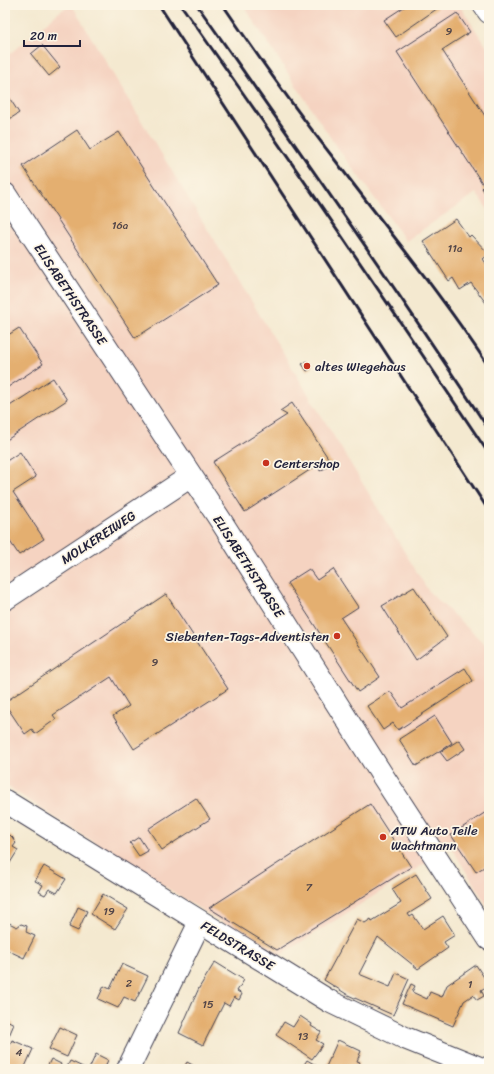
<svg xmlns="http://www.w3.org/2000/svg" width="494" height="1074" viewBox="0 0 494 1074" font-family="Sriracha,sans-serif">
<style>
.built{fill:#f5d3c1}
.building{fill:#e4af6f}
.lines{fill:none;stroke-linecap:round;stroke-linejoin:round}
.minor-casing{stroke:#424051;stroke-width:24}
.secondary-casing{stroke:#424051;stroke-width:24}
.minor{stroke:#fff;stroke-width:22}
.secondary{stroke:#fff;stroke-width:22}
.rail{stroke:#22223b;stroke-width:3}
.poi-dot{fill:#c8321e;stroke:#fcf5e5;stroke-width:1.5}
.labels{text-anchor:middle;stroke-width:3.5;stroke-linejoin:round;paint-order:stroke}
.number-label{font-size:11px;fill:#524548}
.street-label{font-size:13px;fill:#22223b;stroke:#fcf5e5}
.poi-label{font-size:13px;fill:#22223b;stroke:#fcf5e5;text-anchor:start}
</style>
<rect width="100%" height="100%" fill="#fcf5e5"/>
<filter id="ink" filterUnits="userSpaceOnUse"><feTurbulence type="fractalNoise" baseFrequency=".025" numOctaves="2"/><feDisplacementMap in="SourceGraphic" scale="8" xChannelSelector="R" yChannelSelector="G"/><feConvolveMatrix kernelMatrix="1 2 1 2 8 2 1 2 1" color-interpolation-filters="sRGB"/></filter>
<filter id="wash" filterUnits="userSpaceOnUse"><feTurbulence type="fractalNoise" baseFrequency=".012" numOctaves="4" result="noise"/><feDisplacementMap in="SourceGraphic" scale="16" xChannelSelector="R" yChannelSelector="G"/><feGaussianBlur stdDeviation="0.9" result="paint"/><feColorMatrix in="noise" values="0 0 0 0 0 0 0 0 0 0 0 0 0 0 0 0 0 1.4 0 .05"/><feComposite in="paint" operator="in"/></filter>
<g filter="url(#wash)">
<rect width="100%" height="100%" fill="#f4e9d0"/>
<!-- built -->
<path class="built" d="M70 5H72L120 86 429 592 489 648V909L451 847 277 957 92 841 5 785V614L22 603 5 578V58L59 12Z
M243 5H459L489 50V211L476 193 406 241 332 140Z"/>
<g id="blocks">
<!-- building -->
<path class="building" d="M407 5H435L438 8 396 37 384 20Z
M457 13 470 32 442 50 489 122V199L482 188 484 186 397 52Z
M42 45 60 67 49 76 31 54Z
M5 91 19 113 5 122Z
M77 130 90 150 119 132 218 285 135 338 23 166Z
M456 219 469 237 471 235 489 254 483 259 488 266 489 265V307L471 283 460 290 453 278 449 281 423 241Z
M19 328 43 364 5 389V337Z
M307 361 312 368 307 371 302 364Z
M53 378 67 400 5 441V409Z
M292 403 332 464 320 471 319 464 245 512 213 462 287 415 280 411Z
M20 452 36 477 13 492 44 539 19 555 5 534V462Z
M309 569 317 580 333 569 358 607 341 618 380 677 358 692 287 583Z
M414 587 447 637 416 660 382 606Z
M166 594 228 689 134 749 113 716 129 706 111 677 53 715 56 719 35 734 32 729 25 734 5 704V702Z
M465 668 473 681 398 730 393 723 383 730 367 706 390 691 402 708Z
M435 716 452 743 416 766 399 739Z
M459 740 465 749 447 761 440 752Z
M196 798 210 819 162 850 148 829Z
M370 804 411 867 277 950 209 908Z
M489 810V864L476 872 451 835Z
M10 835 13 838 14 841 16 843 13 847 18 850 5 871V836Z
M139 837 148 851 139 856 130 843Z
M44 866 66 879 57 893 49 889 45 895 39 892 43 885 35 881Z
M416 874 432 899 408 914 410 917 413 915 423 929 443 916 455 935 444 942 448 948 418 969 378 937 359 974 390 987 396 973 409 979 393 1015 348 995 324 980 357 919 365 923 371 919 372 921 401 903 392 889Z
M103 894 128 909 115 929 91 914Z
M78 907 87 911 78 931 69 927Z
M9 923 17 927 21 924 27 926 26 932 35 936 24 958 5 949V932Z
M215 962 244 980 237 991 242 994 239 1000 234 997 229 1006 224 1003 203 1045 179 1033 199 988Z
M122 964 148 976 135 1002 124 997 118 1008 98 999 104 986 110 989Z
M476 965 489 985 481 990 484 996 477 1000 473 995 464 1001 453 1026 402 1004 411 984 415 986 412 992 427 999 430 992 442 997 447 985Z
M300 1016 312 1024 311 1026 321 1032 316 1040 323 1044 312 1059 276 1035 284 1022 293 1027Z
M5 1019 14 1024 8 1038 5 1037Z
M60 1027 77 1035 67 1057 49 1049Z
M12 1040 33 1049 24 1069H11L5 1066V1056Z
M338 1040 361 1051 357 1061 360 1062 357 1069H325Z
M96 1054 108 1060 104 1069H89Z
M51 1059 61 1064 59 1069H46Z
M307 1060 319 1067 317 1069H301Z
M70 1061 87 1069H66Z
M187 1062 200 1069H183Z"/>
</g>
</g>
<g filter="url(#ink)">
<use href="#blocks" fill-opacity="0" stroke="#424051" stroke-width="1"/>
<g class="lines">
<defs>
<path id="minor" d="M5 194 221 521 384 778 489 939
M5 599 191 476
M5 801 329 1001 405 1038 482 1069
M128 1069 200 922"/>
<path id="secondary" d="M484 5 489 12"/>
</defs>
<!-- minor casing -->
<use href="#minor" class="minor-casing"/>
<!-- secondary casing -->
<use href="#secondary" class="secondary-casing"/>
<!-- minor -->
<use href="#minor" class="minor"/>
<!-- secondary -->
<use href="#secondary" class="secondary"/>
<!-- rail -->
<path class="rail" d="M159 5 489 511
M181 5C286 153 388 303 489 454
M197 5C296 146 395 286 489 430
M223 5C259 58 296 110 335 160 387 229 442 295 489 367"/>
</g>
</g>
<!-- markers -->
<g class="poi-dot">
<circle cx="307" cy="366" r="4"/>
<circle cx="266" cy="463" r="4"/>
<circle cx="337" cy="636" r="4"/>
<circle cx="383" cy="837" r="4"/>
</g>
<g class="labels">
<!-- number labels -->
<g class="number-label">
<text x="449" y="35">9</text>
<text x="120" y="229">16a</text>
<text x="455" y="252">11a</text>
<text x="155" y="666">9</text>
<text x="309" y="891">7</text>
<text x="109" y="915">19</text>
<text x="129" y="987">2</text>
<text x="470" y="988">1</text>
<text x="208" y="1008">15</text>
<text x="303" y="1040">13</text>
<text x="19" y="1056">4</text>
</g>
<!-- street labels -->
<g class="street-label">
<text transform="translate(71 294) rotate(56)" y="5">ELISABETHSTRASSE</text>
<text transform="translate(98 537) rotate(-33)" y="5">MOLKEREIWEG</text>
<text transform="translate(249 566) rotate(57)" y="5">ELISABETHSTRASSE</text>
<text transform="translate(238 945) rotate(31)" y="5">FELDSTRASSE</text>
</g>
<!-- poi labels -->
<g class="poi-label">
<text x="315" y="371">altes Wiegehaus</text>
<text x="274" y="468">Centershop</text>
<text x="329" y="641" text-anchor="end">Siebenten-Tags-Adventisten</text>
<text x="391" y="835">ATW Auto Teile<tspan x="391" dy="15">Wachtmann</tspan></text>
</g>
</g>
<!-- margin -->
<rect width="494" height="1074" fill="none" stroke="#fcf5e5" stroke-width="20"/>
<!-- scale -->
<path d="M24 40v6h56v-6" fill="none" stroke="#22223b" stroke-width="2"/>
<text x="30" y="40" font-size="12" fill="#22223b" stroke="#fcf5e5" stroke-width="3" paint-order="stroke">20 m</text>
</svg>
